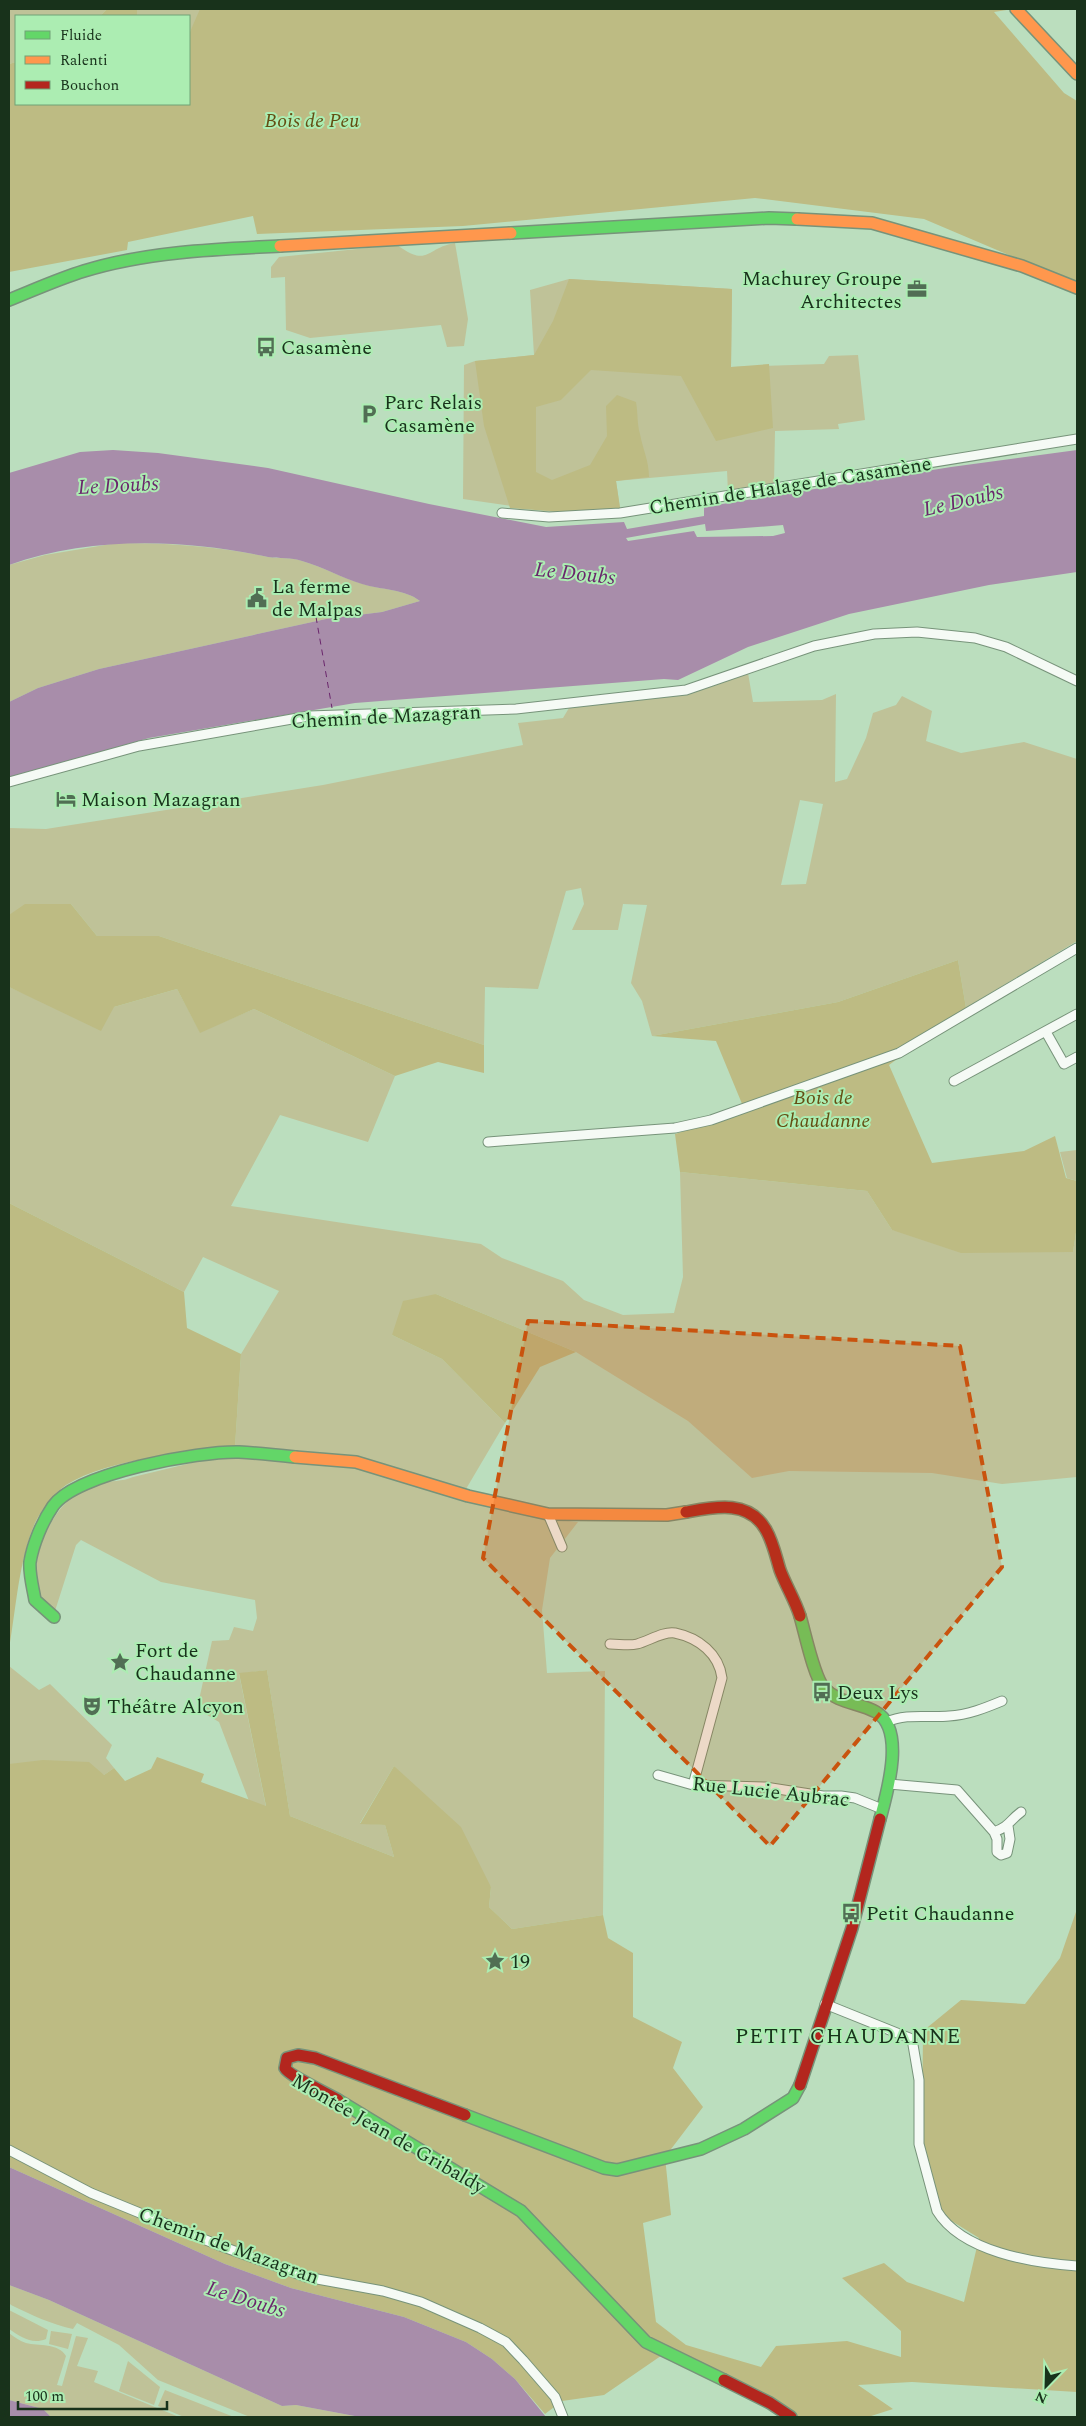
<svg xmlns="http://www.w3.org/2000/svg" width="1086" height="2426" viewBox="0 0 1086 2426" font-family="Spectral,serif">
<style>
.green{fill:#bfc298;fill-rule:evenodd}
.forest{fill:#bdbb83}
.water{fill:#a88daa;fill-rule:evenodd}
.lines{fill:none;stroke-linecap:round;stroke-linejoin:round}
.ferry{stroke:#6a266c;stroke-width:1;stroke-dasharray:6 5;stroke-linecap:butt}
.street-casing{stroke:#77937a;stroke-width:11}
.fast-casing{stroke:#77937a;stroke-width:14}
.slow-casing{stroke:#77937a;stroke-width:14}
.jam-casing{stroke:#77937a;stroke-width:14}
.street{stroke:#f5faf5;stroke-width:9}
.fast{stroke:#63d668;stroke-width:11}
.slow{stroke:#ff974d;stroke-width:11}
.jam{stroke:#b3261e;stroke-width:11}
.marked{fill:#c9530e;fill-opacity:0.2;stroke:#c9530e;stroke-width:4;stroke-dasharray:10 6;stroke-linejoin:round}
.labels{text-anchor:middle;stroke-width:4;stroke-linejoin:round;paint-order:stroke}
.park-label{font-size:20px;font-style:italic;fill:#644e13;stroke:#acedb2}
.poi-label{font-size:20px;fill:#18321b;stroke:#acedb2;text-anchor:start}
.street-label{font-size:20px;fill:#18321b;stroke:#acedb2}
.water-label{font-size:21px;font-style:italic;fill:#6a266c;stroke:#acedb2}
.neighbourhood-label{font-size:21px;letter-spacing:1px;fill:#18321b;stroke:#acedb2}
</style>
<rect width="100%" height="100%" fill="#bbdebe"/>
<!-- green -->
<path class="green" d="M9 9H107L100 16H16V62L9 64Z
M137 9H202L189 34V16H137Z
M455 243 468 319 464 346 447 347 441 325 310 338 286 330 285 277 271 278V267L279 257 397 245C429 268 425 248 455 243Z
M569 279 732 289 731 367 824 364 829 356 858 355 865 420 838 424 839 429 775 431 774 484 728 492 727 471 616 481 620 508 555 512 463 499 464 365 475 361 534 355 530 290Z
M117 543C168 543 219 546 268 557 279 559 292 557 302 561 323 567 342 578 363 584 381 590 405 589 420 601L382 612 326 619 99 669 38 688 9 702V565L45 555Z
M748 673 753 702 822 700 836 694 835 782 847 779 866 738 873 713 896 705 902 696 932 711 926 741 961 753 1024 742 1077 759V941L966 1008 958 960 838 1002 652 1036 642 1001 631 983 647 905 623 904 618 930H572L584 904 581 888 566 891 538 989 485 987 484 1045 159 936H97L71 904 9 915V828L46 829 128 816 323 785 523 745 518 723 563 718 569 708 686 695ZM800 800 823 804 806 884 781 885Z
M9 987 48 1004 114 1007 177 989 200 1032 254 1009 395 1076 368 1142 280 1115 231 1206 481 1244 502 1258 563 1281 584 1300 623 1315 674 1313 683 1277 680 1172 867 1191 892 1230 1073 1252 1077 1226V1477L1002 1484 932 1473 789 1471 752 1478 688 1421 576 1352 436 1294 392 1335 442 1359 505 1423 466 1489 352 1457 235 1447 241 1354 279 1291 203 1257 184 1292 9 1203Z
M1077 1150V1181L1067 1178 1060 1152Z
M237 1452 356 1462 541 1518 578 1522 550 1558 542 1610 547 1673 605 1671 603 1915 512 1929 489 1907 491 1887 394 1766 360 1823 385 1825 394 1857 290 1816 267 1670 239 1674 266 1807 249 1801 219 1722 197 1709 212 1641 229 1640 234 1627 253 1631 257 1618 255 1600 161 1582 81 1540 76 1545 55 1611C50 1606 43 1601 40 1594 27 1564 49 1513 75 1495 82 1491 92 1486 100 1484 111 1480 122 1482 133 1477Z
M9 1666 39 1690 50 1684 112 1745 106 1758 114 1768 104 1775 9 1764Z
M9 2285 49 2300 282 2406 296 2405 360 2417H250L158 2380 119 2345 77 2323 73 2329C50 2324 32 2315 11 2305L9 2303Z
M9 2310 48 2330 46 2339C32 2345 21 2337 9 2329Z
M51 2331 72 2334 68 2349 49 2344Z
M9 2333C14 2337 20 2341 26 2343 38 2346 59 2343 66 2356L57 2385 62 2386 76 2336 88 2338 77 2366 98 2371 94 2382 179 2417H51L43 2409 9 2400Z
M128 2361 160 2387 154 2405 119 2391Z
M165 2390 234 2417H184L158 2406Z"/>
<!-- forest -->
<path class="forest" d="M107 9H137V16H100Z
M200 9H1013L994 12 1064 93 1077 101V284L924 219 755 198 463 226 257 234 253 216 128 242 127 250 9 272V64L16 62V104H189V34Z
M569 279 732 289 731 367 769 364 773 428 716 441 681 376 591 370 561 400 536 407V472L552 480 590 465 607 436 606 406 617 395 636 402C638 413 637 424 640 434 643 450 649 461 649 477L616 481 620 508C583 514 547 511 510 508L484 426 475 361 534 355 553 321Z
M25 904H71L97 936H159L484 1045V1073L438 1062 395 1076 254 1009 200 1033 177 989 114 1007 101 1031 9 987V915Z
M958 960 966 1008 889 1065 932 1163 1024 1151 1055 1136 1066 1178 1077 1181V1226L1073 1252 961 1253 892 1230 867 1191 680 1172 675 1134 745 1111 716 1041 652 1036 838 1002Z
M9 1203 184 1292 187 1328 241 1354 235 1447C185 1453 110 1458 66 1485 54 1493 41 1510 35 1523 19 1559 16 1609 9 1649Z
M436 1294 576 1352 540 1367 505 1423 442 1359 392 1335 403 1301Z
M267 1670 290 1816 394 1857 385 1825 360 1824 394 1766 461 1827 491 1887 489 1907 512 1929 603 1915 608 1938 633 1953V2017L682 2042 673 2068 703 2107 665 2157 671 2215 643 2223 656 2322 686 2345 761 2367 776 2346 847 2341 901 2357V2331L842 2278 884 2263 907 2282 964 2302 979 2238 942 2215 922 2138 923 2031 961 2000 1025 2004 1060 1958 1077 1909V2392L912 2382 858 2385 893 2409 868 2417H799L756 2391 671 2349 604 2395 562 2401 545 2414 515 2379 492 2359 466 2342 404 2317 291 2288 225 2264 9 2167V1764L43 1760 89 1762 104 1775 114 1768 125 1781 151 1769 157 1757 204 1774 201 1782 266 1806 239 1673Z"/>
<!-- water -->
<path class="water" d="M113 450 158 453 268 468 429 504 546 527 624 522 627 529 704 516V507L951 467 1077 450V572L989 585 849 614 748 647 678 680 664 679 355 703 149 738 9 778V702L38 688 99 669 326 619 382 612 420 601C405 589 381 590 362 584 342 578 323 567 302 561 291 557 279 559 268 557 183 539 92 536 9 565V473L80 452ZM705 524 706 531 783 525 785 533 773 536 697 537 694 531 628 541 626 538Z
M9 2167 225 2264 291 2288 404 2317 466 2342 492 2359 515 2379 546 2417H360L296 2405 282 2406 49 2300 9 2285Z
M9 2400 43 2409 51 2417H9Z"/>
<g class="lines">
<!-- ferry -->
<path class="ferry" d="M316 617 332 708"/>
<defs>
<path id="street" d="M502 513 549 517 620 513 1077 439
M9 782 139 746 309 716 516 709 686 690 814 646 874 634 917 632 975 638 1006 647 1077 681
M1046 1032 1064 1064 1077 1057
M954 1081 1077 1014
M488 1142 675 1128 711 1120 899 1053 1077 948
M548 1514 562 1547
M610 1644C619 1644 629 1646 637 1644 649 1641 663 1631 675 1633 699 1638 719 1654 722 1678L693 1785
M887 1722C906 1713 928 1718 949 1716 968 1715 985 1708 1002 1701
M658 1775 693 1785 765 1787 823 1796H841L855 1798 882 1809
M889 1784 957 1790 994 1832 997 1839V1852L1001 1855 1007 1853 1010 1839 1008 1826
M994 1832C1010 1826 1009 1821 1021 1812
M825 2004 912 2039 919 2080V2144L937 2211C962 2252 1033 2263 1077 2266
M9 2150 91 2193 218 2245 306 2277 383 2291 421 2302 480 2328 506 2342 523 2360 555 2397 563 2417"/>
<path id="fast" d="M511 233 769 218 797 219
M9 300C34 290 58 279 84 271 145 252 216 249 280 246
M800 1616C805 1633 814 1677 824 1688 839 1704 858 1702 876 1712 906 1729 887 1793 880 1819
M54 1617 35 1600C33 1588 29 1574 30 1562 33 1544 42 1522 53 1506 76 1473 199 1451 239 1452 258 1453 277 1455 295 1457
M338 2100 521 2211 646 2342 724 2380
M465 2115 604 2168 617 2170 701 2149 744 2129 793 2098 800 2085"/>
<path id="slow" d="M1016 9 1077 74
M797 219 872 223 1022 266 1077 288
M280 246 511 233
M295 1457 356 1462 468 1496 548 1514 667 1515 686 1512"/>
<path id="jam" d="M686 1512C714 1507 749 1499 766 1530 773 1542 776 1557 780 1570 786 1586 795 1600 800 1616
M800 2085 852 1928 880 1819
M338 2100C328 2094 288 2075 285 2068L287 2058 298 2055 315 2058 465 2115
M724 2380 770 2403 791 2417"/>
</defs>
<!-- street casing -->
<use href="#street" class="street-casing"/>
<!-- fast casing -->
<use href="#fast" class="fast-casing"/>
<!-- slow casing -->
<use href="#slow" class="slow-casing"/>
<!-- jam casing -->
<use href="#jam" class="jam-casing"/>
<!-- street -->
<use href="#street" class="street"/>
<!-- fast -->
<use href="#fast" class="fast"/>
<!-- slow -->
<use href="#slow" class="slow"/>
<!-- jam -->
<use href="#jam" class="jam"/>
</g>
<!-- marked area -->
<path class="marked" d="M528 1321 960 1346 1002 1567 770 1846 483 1558Z"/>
<!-- icons -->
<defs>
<symbol id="office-bare" viewBox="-9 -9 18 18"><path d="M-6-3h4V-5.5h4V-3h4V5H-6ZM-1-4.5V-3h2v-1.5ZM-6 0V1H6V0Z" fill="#516e54" stroke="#acedb2" stroke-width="2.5" paint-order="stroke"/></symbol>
<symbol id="bus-bare" viewBox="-9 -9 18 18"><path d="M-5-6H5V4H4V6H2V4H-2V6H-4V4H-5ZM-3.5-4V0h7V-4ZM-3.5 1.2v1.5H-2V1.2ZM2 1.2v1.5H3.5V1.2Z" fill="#516e54" stroke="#acedb2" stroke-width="2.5" paint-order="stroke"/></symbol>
<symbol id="parking-bare" viewBox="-9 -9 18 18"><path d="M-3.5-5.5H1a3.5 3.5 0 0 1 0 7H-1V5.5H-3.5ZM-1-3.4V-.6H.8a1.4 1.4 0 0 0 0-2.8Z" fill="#516e54" stroke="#acedb2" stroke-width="2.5" paint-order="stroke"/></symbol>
<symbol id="civic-bare" viewBox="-9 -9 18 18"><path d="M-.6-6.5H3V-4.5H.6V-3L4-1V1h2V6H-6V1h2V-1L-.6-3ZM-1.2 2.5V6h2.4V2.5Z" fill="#516e54" stroke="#acedb2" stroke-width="2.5" paint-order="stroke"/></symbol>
<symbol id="hotel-bare" viewBox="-9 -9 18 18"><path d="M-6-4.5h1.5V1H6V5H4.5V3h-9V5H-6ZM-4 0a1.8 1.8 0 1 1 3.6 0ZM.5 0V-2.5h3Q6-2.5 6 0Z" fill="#516e54" stroke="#acedb2" stroke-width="2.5" paint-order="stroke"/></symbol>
<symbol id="sight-bare" viewBox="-9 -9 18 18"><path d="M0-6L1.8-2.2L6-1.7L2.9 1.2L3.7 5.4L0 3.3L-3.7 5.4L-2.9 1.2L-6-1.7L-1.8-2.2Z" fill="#516e54" stroke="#acedb2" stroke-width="2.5" paint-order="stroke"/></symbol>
<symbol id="theatre-bare" viewBox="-9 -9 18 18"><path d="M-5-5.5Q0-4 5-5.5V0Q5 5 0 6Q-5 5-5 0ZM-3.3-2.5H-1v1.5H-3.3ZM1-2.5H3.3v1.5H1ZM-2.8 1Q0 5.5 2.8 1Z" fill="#516e54" stroke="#acedb2" stroke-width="2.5" paint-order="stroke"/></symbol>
</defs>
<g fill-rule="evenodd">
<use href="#office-bare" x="903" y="275" width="28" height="28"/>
<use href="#bus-bare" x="252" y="333" width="28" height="28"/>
<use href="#parking-bare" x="355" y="400" width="28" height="28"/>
<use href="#civic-bare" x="243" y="584" width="28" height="28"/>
<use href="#hotel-bare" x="52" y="785" width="28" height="28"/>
<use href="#sight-bare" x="106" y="1648" width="28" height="28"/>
<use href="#bus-bare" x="808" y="1678" width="28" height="28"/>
<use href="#theatre-bare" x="78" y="1692" width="28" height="28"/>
<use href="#bus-bare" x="837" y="1899" width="28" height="28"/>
<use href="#sight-bare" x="481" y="1947" width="28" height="28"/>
</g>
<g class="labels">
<!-- park labels -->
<g class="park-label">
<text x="312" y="127">Bois de Peu</text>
<text x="823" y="1104">Bois de<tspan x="823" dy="23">Chaudanne</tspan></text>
</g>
<!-- poi labels -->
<g class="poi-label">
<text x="902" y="285" text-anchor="end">Machurey Groupe<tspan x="902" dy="23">Architectes</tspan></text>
<text x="281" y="354">Casamène</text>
<text x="384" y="409">Parc Relais<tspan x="384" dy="23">Casamène</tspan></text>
<text x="272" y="593">La ferme<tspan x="272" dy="23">de Malpas</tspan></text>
<text x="81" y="806">Maison Mazagran</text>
<text x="135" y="1657">Fort de<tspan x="135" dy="23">Chaudanne</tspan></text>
<text x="837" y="1699">Deux Lys</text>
<text x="107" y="1713">Théâtre Alcyon</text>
<text x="866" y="1920">Petit Chaudanne</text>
<text x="510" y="1968">19</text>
</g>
<!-- street labels -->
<g class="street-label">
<text transform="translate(790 485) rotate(-9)" y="7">Chemin de Halage de Casamène</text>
<text transform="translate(386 716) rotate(-3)" y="7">Chemin de Mazagran</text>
<text transform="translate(771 1791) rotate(6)" y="7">Rue Lucie Aubrac</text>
<text transform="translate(389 2133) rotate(30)" y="7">Montée Jean de Gribaldy</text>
<text transform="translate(229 2245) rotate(20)" y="7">Chemin de Mazagran</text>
</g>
<!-- water labels -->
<g class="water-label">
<text transform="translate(118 485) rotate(-3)" y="7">Le Doubs</text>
<text transform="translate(963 500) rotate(-13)" y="7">Le Doubs</text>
<text transform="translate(575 573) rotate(6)" y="7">Le Doubs</text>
<text transform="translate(246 2299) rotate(17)" y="7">Le Doubs</text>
</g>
<!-- neighbourhood labels -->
<g class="neighbourhood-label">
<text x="848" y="2043">PETIT CHAUDANNE</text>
</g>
</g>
<!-- border -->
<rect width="1086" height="2426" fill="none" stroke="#18321b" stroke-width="20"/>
<!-- legend -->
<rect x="15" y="15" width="175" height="90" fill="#acedb2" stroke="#71a276"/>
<rect x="25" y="31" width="25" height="8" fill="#63d668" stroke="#71a276"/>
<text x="60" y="40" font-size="15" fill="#18321b">Fluide</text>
<rect x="25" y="56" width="25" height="8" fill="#ff974d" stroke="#71a276"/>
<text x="60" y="65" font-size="15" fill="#18321b">Ralenti</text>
<rect x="25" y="81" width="25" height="8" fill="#b3261e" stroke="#71a276"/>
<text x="60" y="90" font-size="15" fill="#18321b">Bouchon</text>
<!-- north arrow -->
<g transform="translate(1046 2386) rotate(203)" stroke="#acedb2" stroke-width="4" paint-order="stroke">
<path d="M0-4L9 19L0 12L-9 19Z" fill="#18321b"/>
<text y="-8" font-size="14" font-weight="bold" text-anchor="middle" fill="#18321b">N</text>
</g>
<!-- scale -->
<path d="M18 2401v8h149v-8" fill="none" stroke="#18321b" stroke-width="2.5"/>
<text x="25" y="2401" font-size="15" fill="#18321b" stroke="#acedb2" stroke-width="4" paint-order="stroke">100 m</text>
</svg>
